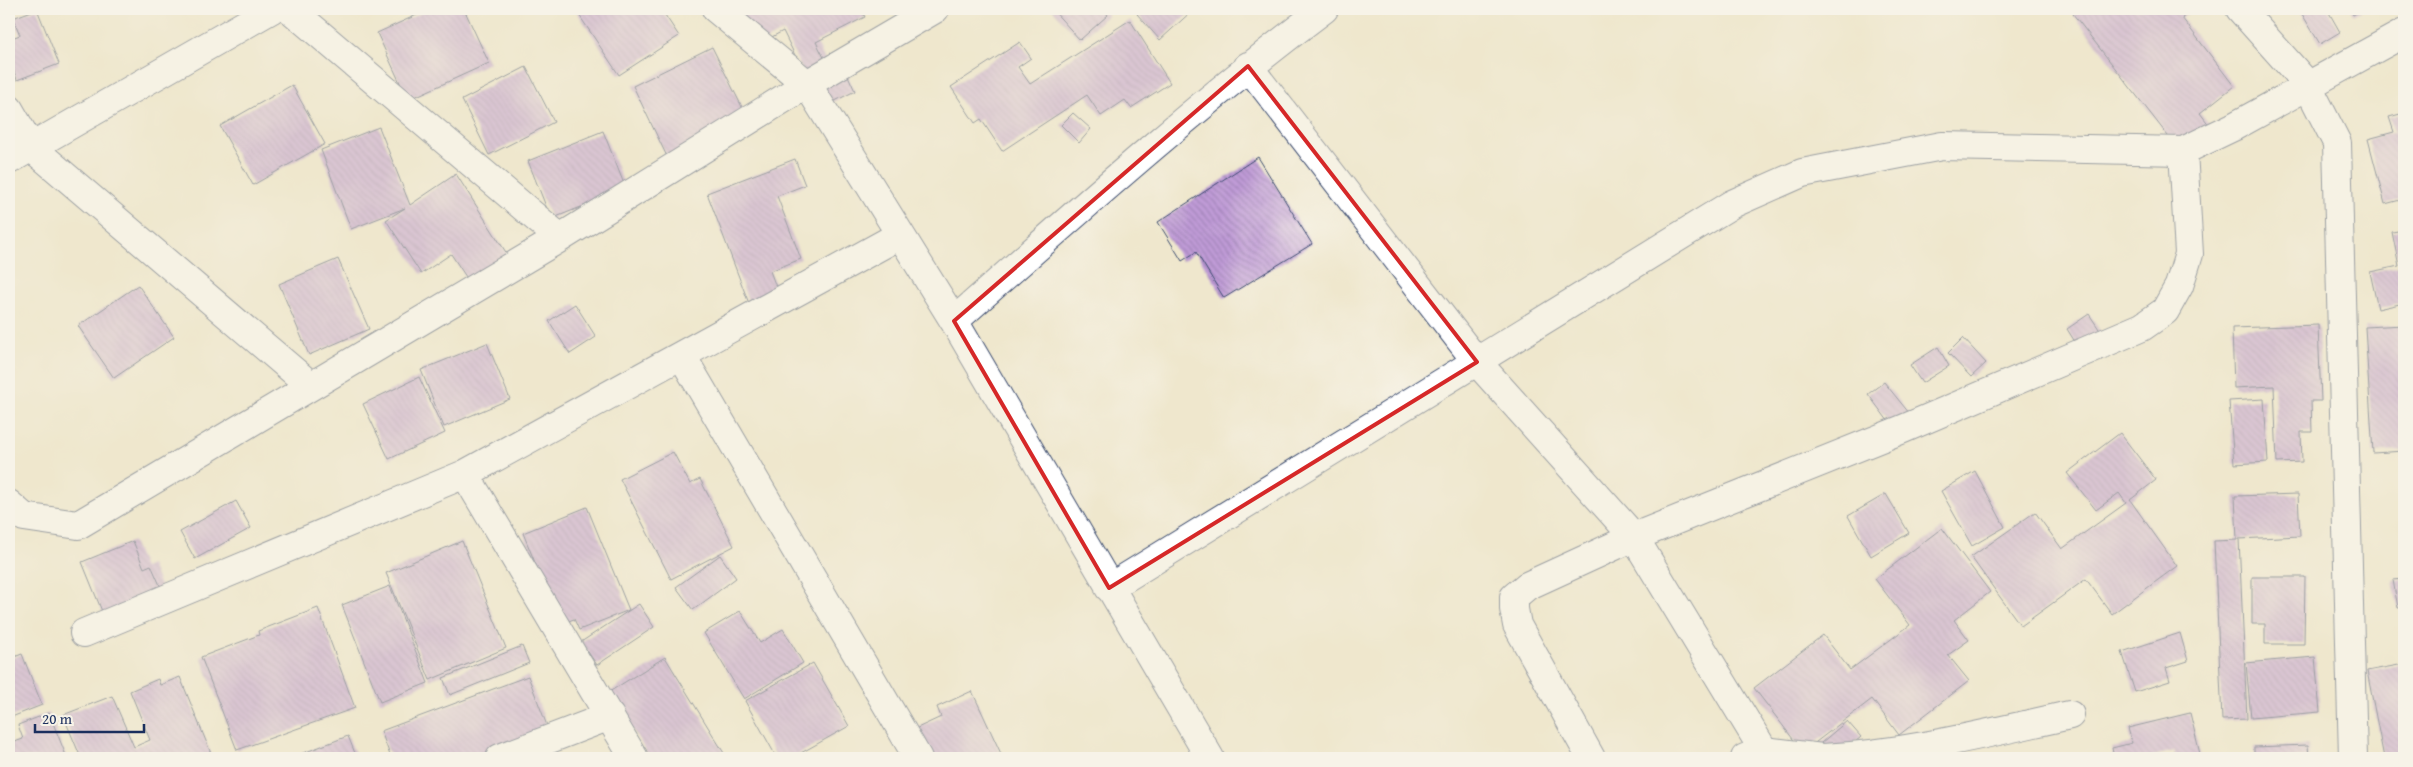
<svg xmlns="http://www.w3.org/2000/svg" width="2413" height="767" viewBox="0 0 2413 767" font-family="'Gentium Book Plus',serif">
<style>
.building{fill:url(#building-back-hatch)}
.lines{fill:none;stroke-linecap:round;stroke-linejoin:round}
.minor-casing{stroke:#3b4b6f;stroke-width:30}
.minor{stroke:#fff;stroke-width:28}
.marked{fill:none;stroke:#d62828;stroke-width:4;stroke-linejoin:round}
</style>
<defs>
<pattern id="building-back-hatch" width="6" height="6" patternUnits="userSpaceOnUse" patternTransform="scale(1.25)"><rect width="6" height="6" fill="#c09bd7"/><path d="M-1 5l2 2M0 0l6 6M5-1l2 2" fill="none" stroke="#9b7fb2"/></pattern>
</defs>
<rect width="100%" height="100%" fill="#f7f3e8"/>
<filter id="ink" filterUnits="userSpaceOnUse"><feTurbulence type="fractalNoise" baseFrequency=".02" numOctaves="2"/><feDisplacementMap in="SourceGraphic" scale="10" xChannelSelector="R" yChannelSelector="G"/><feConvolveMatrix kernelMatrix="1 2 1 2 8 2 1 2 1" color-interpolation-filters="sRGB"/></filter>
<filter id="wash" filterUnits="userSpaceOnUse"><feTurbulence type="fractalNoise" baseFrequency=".0096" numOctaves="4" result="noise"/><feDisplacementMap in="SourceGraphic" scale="20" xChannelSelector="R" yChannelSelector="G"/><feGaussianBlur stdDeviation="1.12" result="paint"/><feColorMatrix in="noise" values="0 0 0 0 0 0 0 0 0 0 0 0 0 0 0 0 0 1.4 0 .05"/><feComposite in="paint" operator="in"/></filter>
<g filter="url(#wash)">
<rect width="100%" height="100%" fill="#efe7cd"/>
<g id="blocks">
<!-- building -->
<path class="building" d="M37 9 59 64 17 80 9 58V39L20 35 13 18Z
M430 9H464L489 63 408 100 377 33Z
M575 9H661L679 36 619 75Z
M732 9H861L865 17 816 42 833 75 845 69 855 91 821 108 783 31 751 48Z
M1052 9H1103L1108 15 1080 40Z
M1143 9H1194L1160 40 1137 14Z
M2080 9H2194L2182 18 2234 86 2200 113 2213 130 2182 154 2073 14Z
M2299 9H2327L2340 32 2320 44Z
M2350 9H2364L2353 15Z
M1130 20 1170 83 1131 108 1125 100 1101 116 1087 95 1002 151 981 119 975 123 951 87 1020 42 1031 58 1018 67 1030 84Z
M712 47 754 131 674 171 633 86Z
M526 67 554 122 489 155 462 100Z
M292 85 325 144 253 185 220 126Z
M1073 113 1091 129 1079 143 1061 125Z
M2404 113V199L2385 204 2368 139 2394 132 2389 117Z
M379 127 410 205 456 174 509 257 470 283 451 254 421 274 386 220 405 208 351 229 321 150Z
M603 131 626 189 551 219 528 161Z
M1258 157 1312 244 1224 298 1196 252 1182 261 1158 222Z
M795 159 805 185 777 196 801 259 770 271 782 303 753 314 707 193Z
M2404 230V303L2378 309 2370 272 2399 266 2392 232Z
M338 259 369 329 309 355 279 284Z
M138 285 174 337 114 378 78 326Z
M575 304 596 337 570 354 549 321Z
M2089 314 2105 338 2082 353 2067 329Z
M2318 325 2321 401H2311L2312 432H2301L2302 462 2277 463 2274 386 2234 388 2232 328Z
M2404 325V451L2373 453 2365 327Z
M1963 338 1986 363 1971 377 1948 353Z
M487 343 510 399 444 427 421 370Z
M1938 347 1949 366 1922 383 1910 365Z
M419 377 445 433 389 459 363 404Z
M1884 382 1914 419 1897 433 1868 394Z
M2264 399 2268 462 2234 464 2229 401Z
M2120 433 2156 480 2130 500 2177 566 2112 614 2086 579 2021 626 1971 557 2035 512 2062 549 2126 503 2119 493 2096 510 2067 473Z
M673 452 690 484 700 479 734 546 671 579 620 479Z
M1975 471 2005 527 1972 546 1941 491Z
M1886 494 1909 533 1871 556 1848 516Z
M2298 494 2300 536 2239 539 2247 719 2222 720 2214 541 2237 540 2235 496Z
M236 501 251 528 195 559 180 532Z
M587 507 629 610 579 630 574 619 560 624 523 533Z
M1942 528 1990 592 1954 620 1969 640 1948 655 1969 681 1899 735 1872 699 1803 752 1754 688 1823 635 1850 670 1910 625 1875 579Z
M133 541 144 568 151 565 167 601 108 626 82 562Z
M462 541 506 648 430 680 386 573Z
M720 555 736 578 693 610 676 587Z
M2252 577H2305L2304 644H2265V624H2252Z
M2404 579V607L2398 608 2393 580Z
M390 586 428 683 380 702 342 605Z
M639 604 654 627 597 665 581 642Z
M318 608 355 708 237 750 201 657 259 635 258 631Z
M740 611 760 643 783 629 803 663 744 699 704 633Z
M2180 633 2188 661 2166 668 2170 681 2135 692 2122 652Z
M522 646 529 663 450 695 443 678Z
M22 654 42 705 9 718V659Z
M665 657 727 758H650L609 692Z
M2315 657 2320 712 2251 718 2246 663Z
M813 663 849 726 792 758H777L745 701Z
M2404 664V754L2384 758 2367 671Z
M528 676 554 744 516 758H391L381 731Z
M180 677 212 756 206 758H81L63 715 112 696 134 747 150 740 130 691 158 679 160 685Z
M972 691 1003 758H926L913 730 941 717 937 707Z
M49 713 67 758H9V744L23 739 18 725Z
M2190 713 2201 758H2176L2174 751 2147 758H2114L2112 748 2132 743 2128 728Z
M1847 721 1861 737 1836 758 1815 748Z
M348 736 357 758H290Z
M2308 745 2309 758H2254V747Z"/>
</g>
</g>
<g filter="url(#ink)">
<use href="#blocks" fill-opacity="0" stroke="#3b4b6f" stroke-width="1"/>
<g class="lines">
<defs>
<path id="minor" d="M290 9 560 238
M716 9 807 84 954 321 1210 758
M2240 9 2307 84 2337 143 2353 758
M1248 66 1477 362 1634 537 1764 751
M9 109 31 147 310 385
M9 160 272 9
M954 321C1075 214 1195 106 1324 9
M682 356 918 758
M465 474 634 758
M9 504 24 517 78 525 560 238 807 84 935 9
M1109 588 1732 204 1802 173 1942 146 2183 151 2233 127 2404 33
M84 633 465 474 900 235
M500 758 610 716
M1591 758 1517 625 1514 609V597L1527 586 1634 537 1903 429 2142 327 2165 311 2179 286 2189 254 2183 151
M1745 758 1764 751 1822 758
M1823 758C1907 754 1988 733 2070 715"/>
</defs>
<!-- minor casing -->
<use href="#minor" class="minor-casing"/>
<!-- minor -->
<use href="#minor" class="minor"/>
</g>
</g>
<!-- marked area -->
<path d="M0 0H2413V767H0ZM1248 66 1477 362 1109 588 954 321Z" fill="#efe7cd" fill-opacity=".55" fill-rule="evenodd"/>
<path class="marked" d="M1248 66 1477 362 1109 588 954 321Z"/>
<!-- margin -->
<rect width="2413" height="767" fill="none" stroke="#f7f3e8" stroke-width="30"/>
<!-- scale -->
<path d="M35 724v8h109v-8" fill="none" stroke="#1b2f5e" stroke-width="2.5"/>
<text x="42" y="724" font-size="15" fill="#1b2f5e" stroke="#f7f3e8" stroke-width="4" paint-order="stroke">20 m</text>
</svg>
